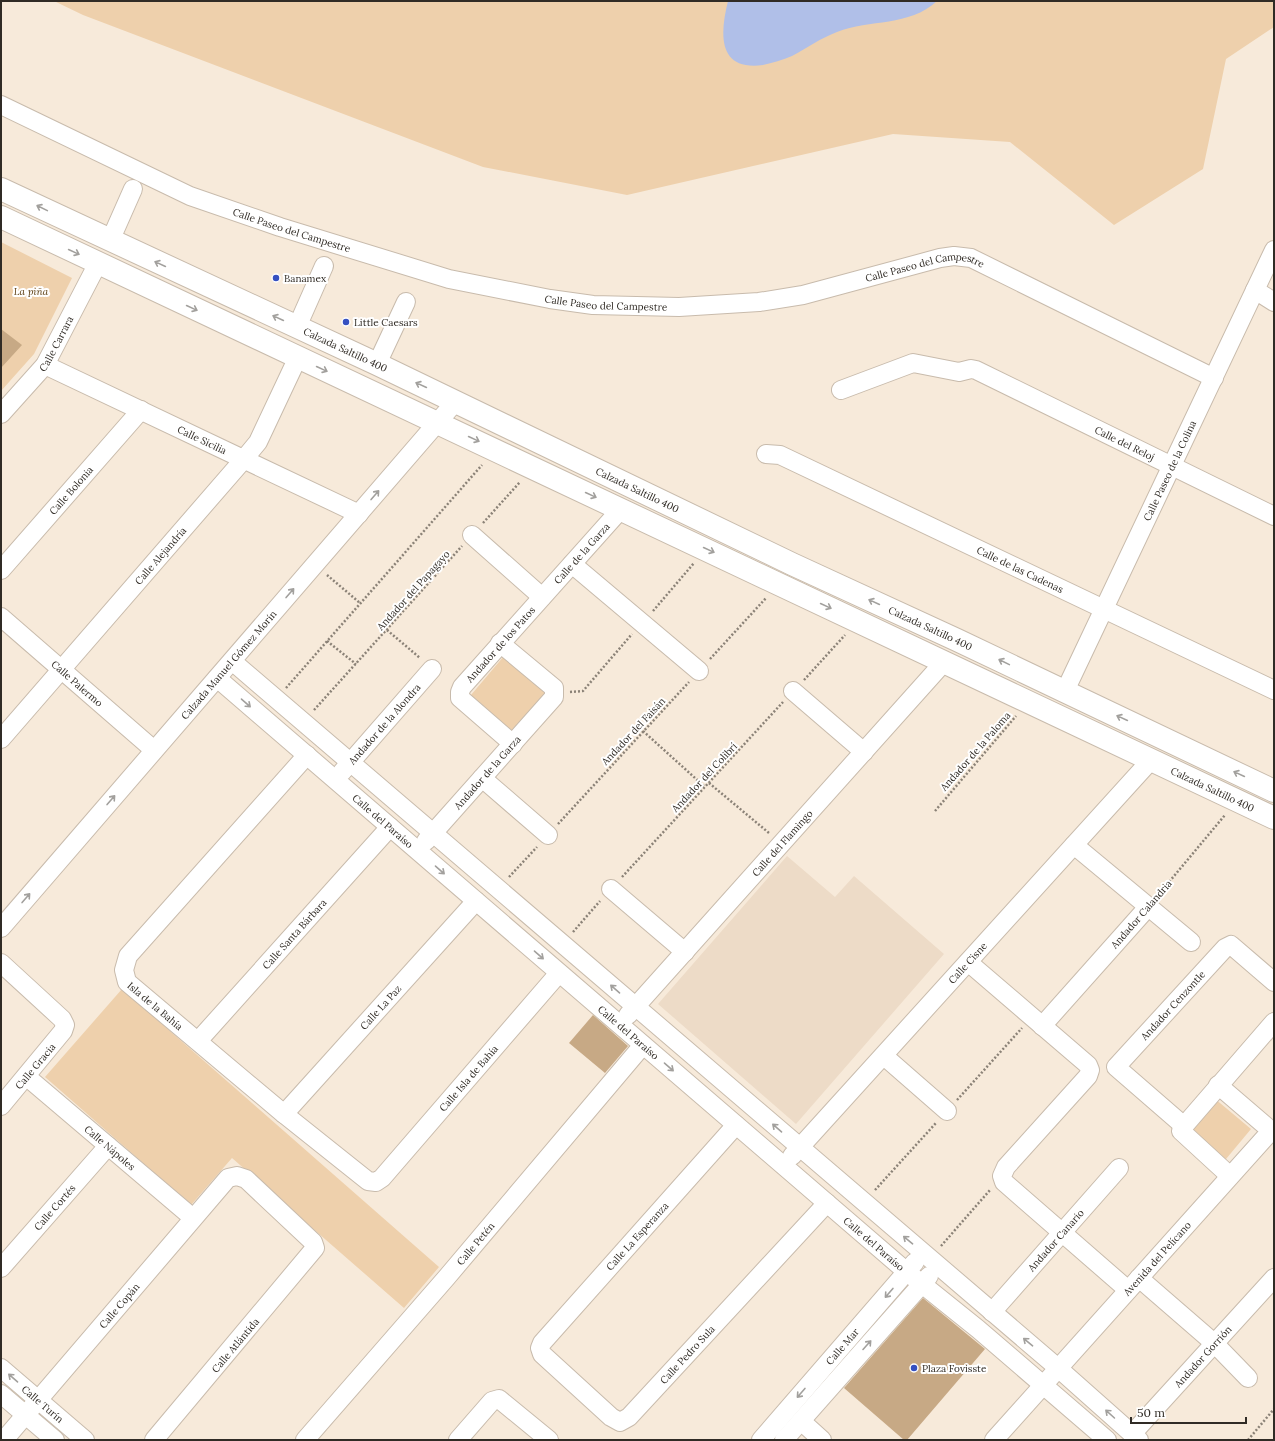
<svg xmlns="http://www.w3.org/2000/svg" width="1275" height="1441" viewBox="0 0 1275 1441" font-family="Lora,serif">
<style>
.built{fill:#eddbc7}
.green{fill:#eed0ac}
.water{fill:#b0bfe8}
.building{fill:#c7a985}
.lines{fill:none;stroke-linecap:round;stroke-linejoin:round}
.minor-casing{stroke:#c8bbac;stroke-width:20}
.major-casing{stroke:#c8bbac;stroke-width:24}
.path{stroke:#8b8277;stroke-width:2.5;stroke-dasharray:2 2;stroke-linecap:butt}
.minor{stroke:#fff;stroke-width:18}
.major{stroke:#fff;stroke-width:22}
.oneway{stroke:#a2a09d}
.poi-dot{fill:#3550c1;stroke:#fff;stroke-width:1.5}
.labels{text-anchor:middle;stroke-width:4;stroke-linejoin:round;paint-order:stroke}
.street-label{font-size:10px;fill:#302b25;stroke:#fff}
.poi-label{font-size:10px;fill:#302b25;stroke:#fff;text-anchor:start}
.park-label{font-size:10px;font-style:italic;fill:#5d3f13;stroke:#fff}
</style>
<rect width="100%" height="100%" fill="#f7eada"/>
<!-- built -->
<path class="built" d="M787 856 835 897 854 876 944 954 796 1124 658 1004Z"/>
<!-- green -->
<path class="green" d="M54 1H1274V27L1226 59 1203 169 1114 225 1010 142 893 134 627 195 483 167 83 15Z
M1 242 72 278 34 354 1 391Z
M504 656 554 699 520 738 471 695Z
M122 989 439 1267 404 1308 232 1158 191 1205 45 1077Z
M1214 1098 1251 1129 1221 1165 1184 1134Z"/>
<!-- water -->
<path class="water" d="M728 1H937C909 27 870 19 837 32 821 38 807 48 792 56 783 60 772 63 763 65 717 71 720 33 728 1Z"/>
<!-- building -->
<path class="building" d="M1 329 22 345 1 368Z
M593 1015 628 1046 605 1073 569 1043Z
M923 1298 985 1349 907 1440H904L844 1388Z"/>
<g class="lines">
<defs>
<g id="minor">
<path id="s1" d="M1 105 190 196 280 227 449 279 550 299 593 305 679 307 759 302 803 295 940 258 954 256 971 258 1214 378"/>
<path d="M110 241 133 189"/>
<path d="M1255 290 1274 302"/>
<path d="M297 327 324 266"/>
<path d="M377 364 406 302"/>
<path id="s2" d="M45 365 359 514"/>
<path id="s3" d="M841 390 913 363 959 372 971 369 976 370 1274 516"/>
<path id="s4" d="M1 414 45 365 98 263"/>
<path id="s5" d="M766 454 780 455 1274 690"/>
<path d="M472 535 542 597"/>
<path d="M572 564 699 671"/>
<path id="s6" d="M1 570 141 410"/>
<path id="s7" d="M1 617 154 750"/>
<path d="M232 661 1058 1368 1139 1440"/>
<path id="s8" d="M217 678 907 1272 978 1329 1107 1440"/>
<path d="M793 691 864 752"/>
<path id="s9" d="M1065 691 1274 250"/>
<path id="s10" d="M1 739 244 459 258 442 298 357"/>
<path id="s11" d="M513 744 460 698V692L462 687 621 509"/>
<path id="s12" d="M307 755 128 956 124 970 127 982 284 1114 368 1181 376 1182 382 1178 559 973"/>
<path id="s13" d="M342 772 432 669"/>
<path d="M482 778 548 835"/>
<path id="s14" d="M426 841 554 697V688L500 643"/>
<path d="M1074 845 1191 942"/>
<path d="M611 889 685 952"/>
<path id="s15" d="M1 928 456 401"/>
<path d="M968 962 1088 1065 1090 1070 1088 1076 1006 1167 1002 1176 1004 1182 1128 1290"/>
<path d="M1 963 62 1019 65 1025 63 1031 1 1106"/>
<path id="s16" d="M628 1015 944 662"/>
<path d="M1042 1026 1148 907"/>
<path id="s17" d="M198 1041 390 827"/>
<path d="M884 1056 947 1111"/>
<path id="s18" d="M27 1077 193 1218"/>
<path id="s19" d="M284 1114 476 901"/>
<path id="s20" d="M736 1125 542 1343 540 1348 542 1354 611 1417 620 1422 629 1417 827 1203"/>
<path id="s21" d="M1184 1126 1116 1067 1225 948 1231 945 1274 982"/>
<path id="s22" d="M792 1156 1151 760"/>
<path d="M1230 1176 1181 1131 1184 1126 1274 1022"/>
<path id="s23" d="M1 1268 108 1146"/>
<path d="M1139 1278 1214 1343 1248 1378"/>
<path id="s24" d="M992 1312 1119 1168"/>
<path id="s25" d="M1 1368 85 1440"/>
<path d="M1 1394 55 1440"/>
<path d="M801 1421 822 1440"/>
<path id="s26" d="M1132 1434 1274 1278"/>
<path id="s27" d="M4 1440 228 1178 237 1176 246 1179 313 1242 315 1248 154 1440"/>
<path id="s28" d="M305 1440 447 1277 643 1045"/>
<path d="M458 1440 492 1401 499 1399 549 1440"/>
<path id="s29" d="M761 1440 915 1262"/>
<path d="M784 1440 929 1276"/>
<path id="s30" d="M994 1440 1270 1132 1268 1128 1218 1085"/>
</g>
<g id="major">
<path id="s31" d="M1 189 377 364 792 564 957 640 1274 791"/>
<path id="s32" d="M1 217 1274 818"/>
</g>
</defs>
<!-- minor casing -->
<use href="#minor" class="minor-casing"/>
<!-- major casing -->
<use href="#major" class="major-casing"/>
<!-- path -->
<path class="path" d="M483 523 520 482
M327 575 360 603
M653 611 694 563
M387 630 420 658
M327 641 356 664
M710 659 766 598
M804 680 845 635
M286 688 482 465
M570 692 583 691 632 634
M314 710 462 546
M643 731 705 787
M709 783 769 833
M935 811 1016 716
M558 824 689 682
M509 877 537 847
M622 877 783 702
M1159 894 1225 815
M573 932 600 901
M957 1100 1022 1028
M875 1190 936 1123
M941 1246 990 1190
M1248 1440 1274 1409"/>
<!-- minor -->
<use href="#minor" class="minor"/>
<!-- major -->
<use href="#major" class="major"/>
</g>
<!-- one-way arrows -->
<defs><path id="oneway-shaft" d="M-6 0H5M1.5-3L5.5 0L1.5 3" fill="none" stroke-width="1.6" stroke-linecap="round" stroke-linejoin="round"/></defs>
<g class="oneway">
<use href="#oneway-shaft" transform="translate(42 208) rotate(-154)"/>
<use href="#oneway-shaft" transform="translate(74 252) rotate(25)"/>
<use href="#oneway-shaft" transform="translate(160 264) rotate(-155)"/>
<use href="#oneway-shaft" transform="translate(192 308) rotate(25)"/>
<use href="#oneway-shaft" transform="translate(278 318) rotate(-155)"/>
<use href="#oneway-shaft" transform="translate(322 369) rotate(25)"/>
<use href="#oneway-shaft" transform="translate(421 385) rotate(-155)"/>
<use href="#oneway-shaft" transform="translate(474 439) rotate(25)"/>
<use href="#oneway-shaft" transform="translate(375 495) rotate(-49)"/>
<use href="#oneway-shaft" transform="translate(591 495) rotate(25)"/>
<use href="#oneway-shaft" transform="translate(709 550) rotate(25)"/>
<use href="#oneway-shaft" transform="translate(290 593) rotate(-49)"/>
<use href="#oneway-shaft" transform="translate(874 602) rotate(-155)"/>
<use href="#oneway-shaft" transform="translate(826 606) rotate(25)"/>
<use href="#oneway-shaft" transform="translate(1004 662) rotate(-154)"/>
<use href="#oneway-shaft" transform="translate(246 703) rotate(41)"/>
<use href="#oneway-shaft" transform="translate(1122 718) rotate(-155)"/>
<use href="#oneway-shaft" transform="translate(1239 774) rotate(-155)"/>
<use href="#oneway-shaft" transform="translate(111 800) rotate(-49)"/>
<use href="#oneway-shaft" transform="translate(440 870) rotate(41)"/>
<use href="#oneway-shaft" transform="translate(26 898) rotate(-49)"/>
<use href="#oneway-shaft" transform="translate(539 955) rotate(41)"/>
<use href="#oneway-shaft" transform="translate(615 989) rotate(-139)"/>
<use href="#oneway-shaft" transform="translate(669 1067) rotate(41)"/>
<use href="#oneway-shaft" transform="translate(777 1128) rotate(-139)"/>
<use href="#oneway-shaft" transform="translate(908 1240) rotate(-140)"/>
<use href="#oneway-shaft" transform="translate(889 1293) rotate(131)"/>
<use href="#oneway-shaft" transform="translate(1028 1342) rotate(-140)"/>
<use href="#oneway-shaft" transform="translate(867 1345) rotate(-48)"/>
<use href="#oneway-shaft" transform="translate(13 1378) rotate(-139)"/>
<use href="#oneway-shaft" transform="translate(801 1393) rotate(131)"/>
<use href="#oneway-shaft" transform="translate(1110 1414) rotate(-138)"/>
</g>
<!-- markers -->
<g class="poi-dot">
<circle cx="276" cy="278" r="4"/>
<circle cx="346" cy="322" r="4"/>
<circle cx="914" cy="1368" r="4"/>
</g>
<g class="labels">
<!-- street labels -->
<g class="street-label">
<text dy="4" stroke="none"><textPath href="#s1" startOffset="317">Calle Paseo del Campestre</textPath></text>
<text dy="4" stroke="none"><textPath href="#s1" startOffset="965">Calle Paseo del Campestre</textPath></text>
<text dy="4" stroke="none"><textPath href="#s1" startOffset="641">Calle Paseo del Campestre</textPath></text>
<text dy="4" stroke="none"><textPath href="#s4" startOffset="90">Calle Carrara</textPath></text>
<text dy="4" stroke="none"><textPath href="#s31" startOffset="380">Calzada Saltillo 400</textPath></text>
<text dy="4" stroke="none"><textPath href="#s2" startOffset="174">Calle Sicilia</textPath></text>
<text dy="4" stroke="none"><textPath href="#s3" startOffset="307">Calle del Reloj</textPath></text>
<text dy="4" stroke="none"><textPath href="#s9" startOffset="244">Calle Paseo de la Colina</textPath></text>
<text dy="4" stroke="none"><textPath href="#s6" startOffset="106">Calle Bolonia</textPath></text>
<text dy="4" stroke="none"><textPath href="#s31" startOffset="704">Calzada Saltillo 400</textPath></text>
<text dy="4" stroke="none"><textPath href="#s11" startOffset="261">Calle de la Garza</textPath></text>
<text dy="4" stroke="none"><textPath href="#s10" startOffset="243">Calle Alejandría</textPath></text>
<text dy="4" stroke="none"><textPath href="#s5" startOffset="280">Calle de las Cadenas</textPath></text>
<text transform="translate(413 590) rotate(-48)" y="4">Andador del Papagayo</text>
<text dy="4" stroke="none"><textPath href="#s31" startOffset="1028">Calzada Saltillo 400</textPath></text>
<text dy="4" stroke="none"><textPath href="#s11" startOffset="139">Andador de los Patos</textPath></text>
<text dy="4" stroke="none"><textPath href="#s15" startOffset="348">Calzada Manuel Gómez Morín</textPath></text>
<text dy="4" stroke="none"><textPath href="#s7" startOffset="101">Calle Palermo</textPath></text>
<text dy="4" stroke="none"><textPath href="#s13" startOffset="64">Andador de la Alondra</textPath></text>
<text transform="translate(633 731) rotate(-47)" y="4">Andador del Faisán</text>
<text transform="translate(975 751) rotate(-49)" y="4">Andador de la Paloma</text>
<text dy="4" stroke="none"><textPath href="#s14" startOffset="92">Andador de la Garza</textPath></text>
<text transform="translate(704 777) rotate(-47)" y="4">Andador del Colibrí</text>
<text dy="4" stroke="none"><textPath href="#s32" startOffset="1340">Calzada Saltillo 400</textPath></text>
<text dy="4" stroke="none"><textPath href="#s8" startOffset="219">Calle del Paraíso</textPath></text>
<text dy="4" stroke="none"><textPath href="#s16" startOffset="231">Calle del Flamingo</textPath></text>
<text transform="translate(1141 914) rotate(-49)" y="4">Andador Calandria</text>
<text dy="4" stroke="none"><textPath href="#s17" startOffset="144">Calle Santa Bárbara</textPath></text>
<text dy="4" stroke="none"><textPath href="#s22" startOffset="261">Calle Cisne</textPath></text>
<text dy="4" stroke="none"><textPath href="#s12" startOffset="333">Isla de la Bahía</textPath></text>
<text dy="4" stroke="none"><textPath href="#s21" startOffset="174">Andador Cenzontle</textPath></text>
<text dy="4" stroke="none"><textPath href="#s19" startOffset="144">Calle La Paz</textPath></text>
<text dy="4" stroke="none"><textPath href="#s8" startOffset="543">Calle del Paraíso</textPath></text>
<text transform="translate(35 1066) rotate(-50)" y="4">Calle Gracia</text>
<text dy="4" stroke="none"><textPath href="#s12" startOffset="756">Calle Isla de Bahía</textPath></text>
<text dy="4" stroke="none"><textPath href="#s18" startOffset="109">Calle Nápoles</textPath></text>
<text dy="4" stroke="none"><textPath href="#s23" startOffset="81">Calle Cortés</textPath></text>
<text transform="translate(637 1236) rotate(-48)" y="4">Calle La Esperanza</text>
<text dy="4" stroke="none"><textPath href="#s24" startOffset="96">Andador Canario</textPath></text>
<text dy="4" stroke="none"><textPath href="#s28" startOffset="260">Calle Petén</textPath></text>
<text dy="4" stroke="none"><textPath href="#s8" startOffset="867">Calle del Paraíso</textPath></text>
<text dy="4" stroke="none"><textPath href="#s30" startOffset="244">Avenida del Pelícano</textPath></text>
<text dy="4" stroke="none"><textPath href="#s27" startOffset="177">Calle Copán</textPath></text>
<text transform="translate(235 1345) rotate(-50)" y="4">Calle Atlántida</text>
<text dy="4" stroke="none"><textPath href="#s29" startOffset="124">Calle Mar</textPath></text>
<text dy="4" stroke="none"><textPath href="#s20" startOffset="503">Calle Pedro Sula</textPath></text>
<text dy="4" stroke="none"><textPath href="#s26" startOffset="105">Andador Gorrión</textPath></text>
<text dy="4" stroke="none"><textPath href="#s25" startOffset="55">Calle Turín</textPath></text>
</g>
<!-- poi labels -->
<g class="poi-label">
<text x="284" y="282">Banamex</text>
<text x="354" y="326">Little Caesars</text>
<text x="922" y="1372">Plaza Fovisste</text>
</g>
<!-- park labels -->
<g class="park-label">
<text x="31" y="295">La piña</text>
</g>
</g>
<!-- border -->
<rect width="1275" height="1441" fill="none" stroke="#302b25" stroke-width="4"/>
<!-- scale -->
<path d="M1131 1417v6h115v-6" fill="none" stroke="#302b25" stroke-width="2"/>
<text x="1137" y="1417" font-size="12" fill="#302b25" stroke="#ffffff" stroke-width="3" paint-order="stroke">50 m</text>
</svg>
